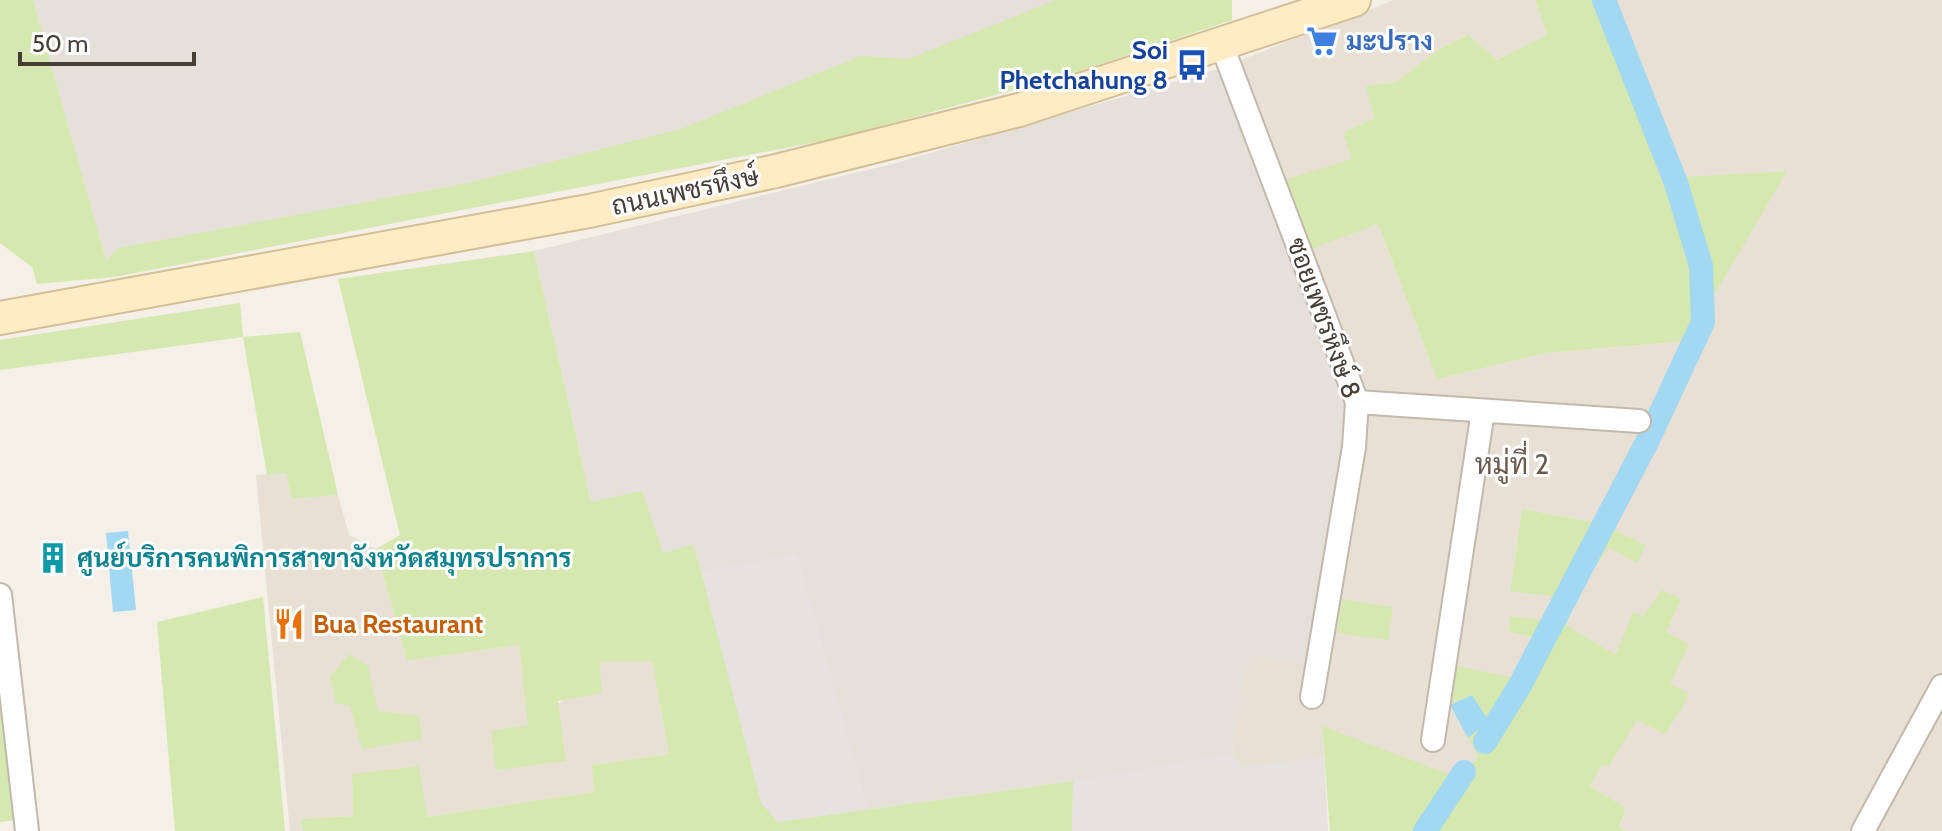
<svg xmlns="http://www.w3.org/2000/svg" width="1942" height="831" viewBox="0 0 1942 831" font-family="Cabin,Sarabun,sans-serif">
<style>
.residential{fill:#e8e0d5}
.industrial{fill:#e6e0db}
.green{fill:#d4e8af}
.parking{fill:#e5e2df}
.water{fill:#a2d8f1}
.lines{fill:none;stroke-linecap:round;stroke-linejoin:round}
.canal{stroke:#a2d8f1;stroke-width:24}
.street-casing{stroke:#c2b8ac;stroke-width:26}
.secondary-casing{stroke:#d4be96;stroke-width:36}
.street{stroke:#fff;stroke-width:22}
.secondary{stroke:#ffecc5;stroke-width:32}
.labels{text-anchor:middle;stroke-width:6;stroke-linejoin:round;paint-order:stroke}
.shop-label{font-size:26px;font-weight:bold;fill:#366cbe;stroke:#fff;text-anchor:start}
.transit-label{font-size:26px;font-weight:bold;fill:#164399;stroke:#fff;text-anchor:end}
.street-label{font-size:26px;fill:#473e36;stroke:#fff}
.culture-label{font-size:26px;font-weight:bold;fill:#0d838f;stroke:#fff;text-anchor:start}
.food-label{font-size:26px;font-weight:bold;fill:#c56008;stroke:#fff;text-anchor:start}
.neighbourhood-label{font-size:28px;fill:#6a5b4d;stroke:#fff}
</style>
<rect width="100%" height="100%" fill="#f4efe7"/>
<!-- residential -->
<path class="residential" d="M1394 0H1535L1547 35 1497 60 1467 35 1439 49 1396 82 1367 86 1374 118 1343 133 1437 379 1546 353 1687 341 1786 171 1683 178 1615 0H1942V831H1626L1619 828 1626 808 1590 786 1602 764 1610 766 1637 719 1670 684 1666 632 1633 612 1617 656 1566 625 1578 591 1609 548 1646 545 1599 523 1522 509 1510 590 1552 596 1549 622 1511 616 1540 639 1521 679 1447 694 1478 754 1464 781 1322 727 1324 758 1241 767 1232 753 1248 655 1306 663 1350 414 1218 69Z
M286 473 291 499 338 495 349 535 376 549 407 661 519 645 529 726 496 770 599 662 652 660 669 754 592 765 595 792 426 817 352 774 353 816 302 819 303 831H290L256 475Z"/>
<!-- industrial -->
<path class="industrial" d="M33 0H1221L726 146 106 261Z
M1218 69 1350 414 1305 664 1248 656 1232 753 1241 767 1324 758 1328 831H1072L1073 781 778 822 693 544 663 553 591 502 534 251 896 163Z"/>
<!-- green -->
<path class="green" d="M0 0H33L106 260 119 248 468 183 681 129 860 56 908 59 1056 0H1232V20L1061 77 837 138 114 277 37 284 32 267 0 243Z
M1535 0H1615L1683 177 1787 171 1687 341 1546 353 1437 379 1378 224 1306 251 1278 182 1352 159 1343 133 1374 118 1366 86 1396 82 1439 49 1468 35 1497 60 1547 35Z
M534 251 591 502 642 491 663 553 693 544 778 822 1073 781 1072 831H303L301 819 353 816 352 774 419 766 427 817 594 792 592 765 669 754 652 661 599 662 602 693 558 701 566 761 496 770 491 731 528 725 519 645 407 661 376 549 400 535 338 279Z
M240 303 243 337 300 332 338 495 291 499 286 473 267 475 243 337 0 370V340Z
M1522 509 1599 523 1646 545 1637 563 1609 548 1578 591 1566 625 1616 655 1633 612 1643 616 1662 590 1681 599 1666 632 1689 644 1670 684 1688 693 1686 702 1665 734 1637 720 1609 767 1602 765 1590 786 1626 808 1619 827 1626 831H1330L1322 726 1464 780 1478 755 1468 738 1472 732V695L1450 705 1447 694 1451 665 1520 679 1539 639 1508 631 1511 616 1549 621 1552 596 1510 591Z
M263 597 285 831H175L157 622Z
M1342 599 1393 607 1388 640 1337 633Z
M349 654 368 666 378 711 419 716 422 739 362 749 350 706 336 703 330 677Z
M5 706 18 820 0 822V707Z"/>
<!-- parking -->
<path class="parking" d="M797 554 868 809 778 822 761 803 701 571Z
M1232 753 1241 767 1324 758 1328 831H1072L1073 781Z"/>
<!-- water -->
<path class="water" d="M128 531 136 610 113 612 106 533Z
M1472 695 1489 721 1468 738 1450 705Z"/>
<g class="lines">
<!-- canal -->
<path class="canal" d="M1485 742 1519 687 1648 440 1703 322 1701 266 1676 183 1604 0
M1425 831 1464 772"/>
<defs>
<path id="street" d="M1221 43 1357 402 1354 447 1312 697
M1357 402 1639 421
M0 595 27 831
M1433 740 1483 411
M1863 831 1942 686"/>
<path id="secondary" d="M0 318 589 211 776 171 1019 110 1354 0"/>
</defs>
<!-- street casing -->
<use href="#street" class="street-casing"/>
<!-- secondary casing -->
<use href="#secondary" class="secondary-casing"/>
<!-- street -->
<use href="#street" class="street"/>
<!-- secondary -->
<use href="#secondary" class="secondary"/>
</g>
<!-- icons -->
<defs>
<symbol id="supermarket-bare" viewBox="-9 -9 18 18"><path d="M-6-5.5h2.5l.6 2H6L4.5 2H-2.5L-4.4-4H-6ZM-1.5 3.2a1.3 1.3 0 1 0 .1 0ZM3 3.2a1.3 1.3 0 1 0 .1 0Z" fill="#3f7fe0" stroke="#fff" stroke-width="2.5" paint-order="stroke"/></symbol>
<symbol id="bus-bare" viewBox="-9 -9 18 18"><path d="M-5-6H5V4H4V6H2V4H-2V6H-4V4H-5ZM-3.5-4V0h7V-4ZM-3.5 1.2v1.5H-2V1.2ZM2 1.2v1.5H3.5V1.2Z" fill="#1a4fb4" stroke="#fff" stroke-width="2.5" paint-order="stroke"/></symbol>
<symbol id="building-bare" viewBox="-9 -9 18 18"><path d="M-4-6H4V6H1V3H-1V6H-4ZM-2.5-4.3h1.7v1.8h-1.7ZM.8-4.3h1.7v1.8H.8ZM-2.5-1h1.7V.8h-1.7ZM.8-1h1.7V.8H.8Z" fill="#0f9aa8" stroke="#fff" stroke-width="2.5" paint-order="stroke"/></symbol>
<symbol id="restaurant-bare" viewBox="-9 -9 18 18"><path d="M-5-6h1v4h1v-4h1v4h1v-4h1v5L-1.5 .5V6h-2V.5L-5-1ZM5-6V6H3V1.5H1.5Q1.5-4 5-6Z" fill="#e8710a" stroke="#fff" stroke-width="2.5" paint-order="stroke"/></symbol>
</defs>
<g fill-rule="evenodd">
<use href="#supermarket-bare" x="1300" y="19" width="44" height="44"/>
<use href="#bus-bare" x="1170" y="43" width="44" height="44"/>
<use href="#building-bare" x="31" y="536" width="44" height="44"/>
<use href="#restaurant-bare" x="267" y="602" width="44" height="44"/>
</g>
<g class="labels">
<!-- shop labels -->
<g class="shop-label">
<text x="1346" y="50">มะปราง</text>
</g>
<!-- transit labels -->
<g class="transit-label">
<text x="1168" y="59">Soi<tspan x="1168" dy="30">Phetchahung 8</tspan></text>
</g>
<!-- street labels -->
<g class="street-label">
<text transform="translate(685 191) rotate(-12)" y="9">ถนนเพชรหึงษ์</text>
<text transform="translate(1324 318) rotate(70)" y="9">ซอยเพชรหึงษ์ 8</text>
</g>
<!-- culture labels -->
<g class="culture-label">
<text x="77" y="567">ศูนย์บริการคนพิการสาขาจังหวัดสมุทรปราการ</text>
</g>
<!-- food labels -->
<g class="food-label">
<text x="313" y="633">Bua Restaurant</text>
</g>
<!-- neighbourhood labels -->
<g class="neighbourhood-label">
<text x="1512" y="474">หมู่ที่ 2</text>
</g>
</g>
<!-- scale -->
<path d="M20 52v12h174v-12" fill="none" stroke="#473e36" stroke-width="4"/>
<text x="32" y="52" font-size="24" fill="#473e36" stroke="#ffffff" stroke-width="6" paint-order="stroke">50 m</text>
</svg>
